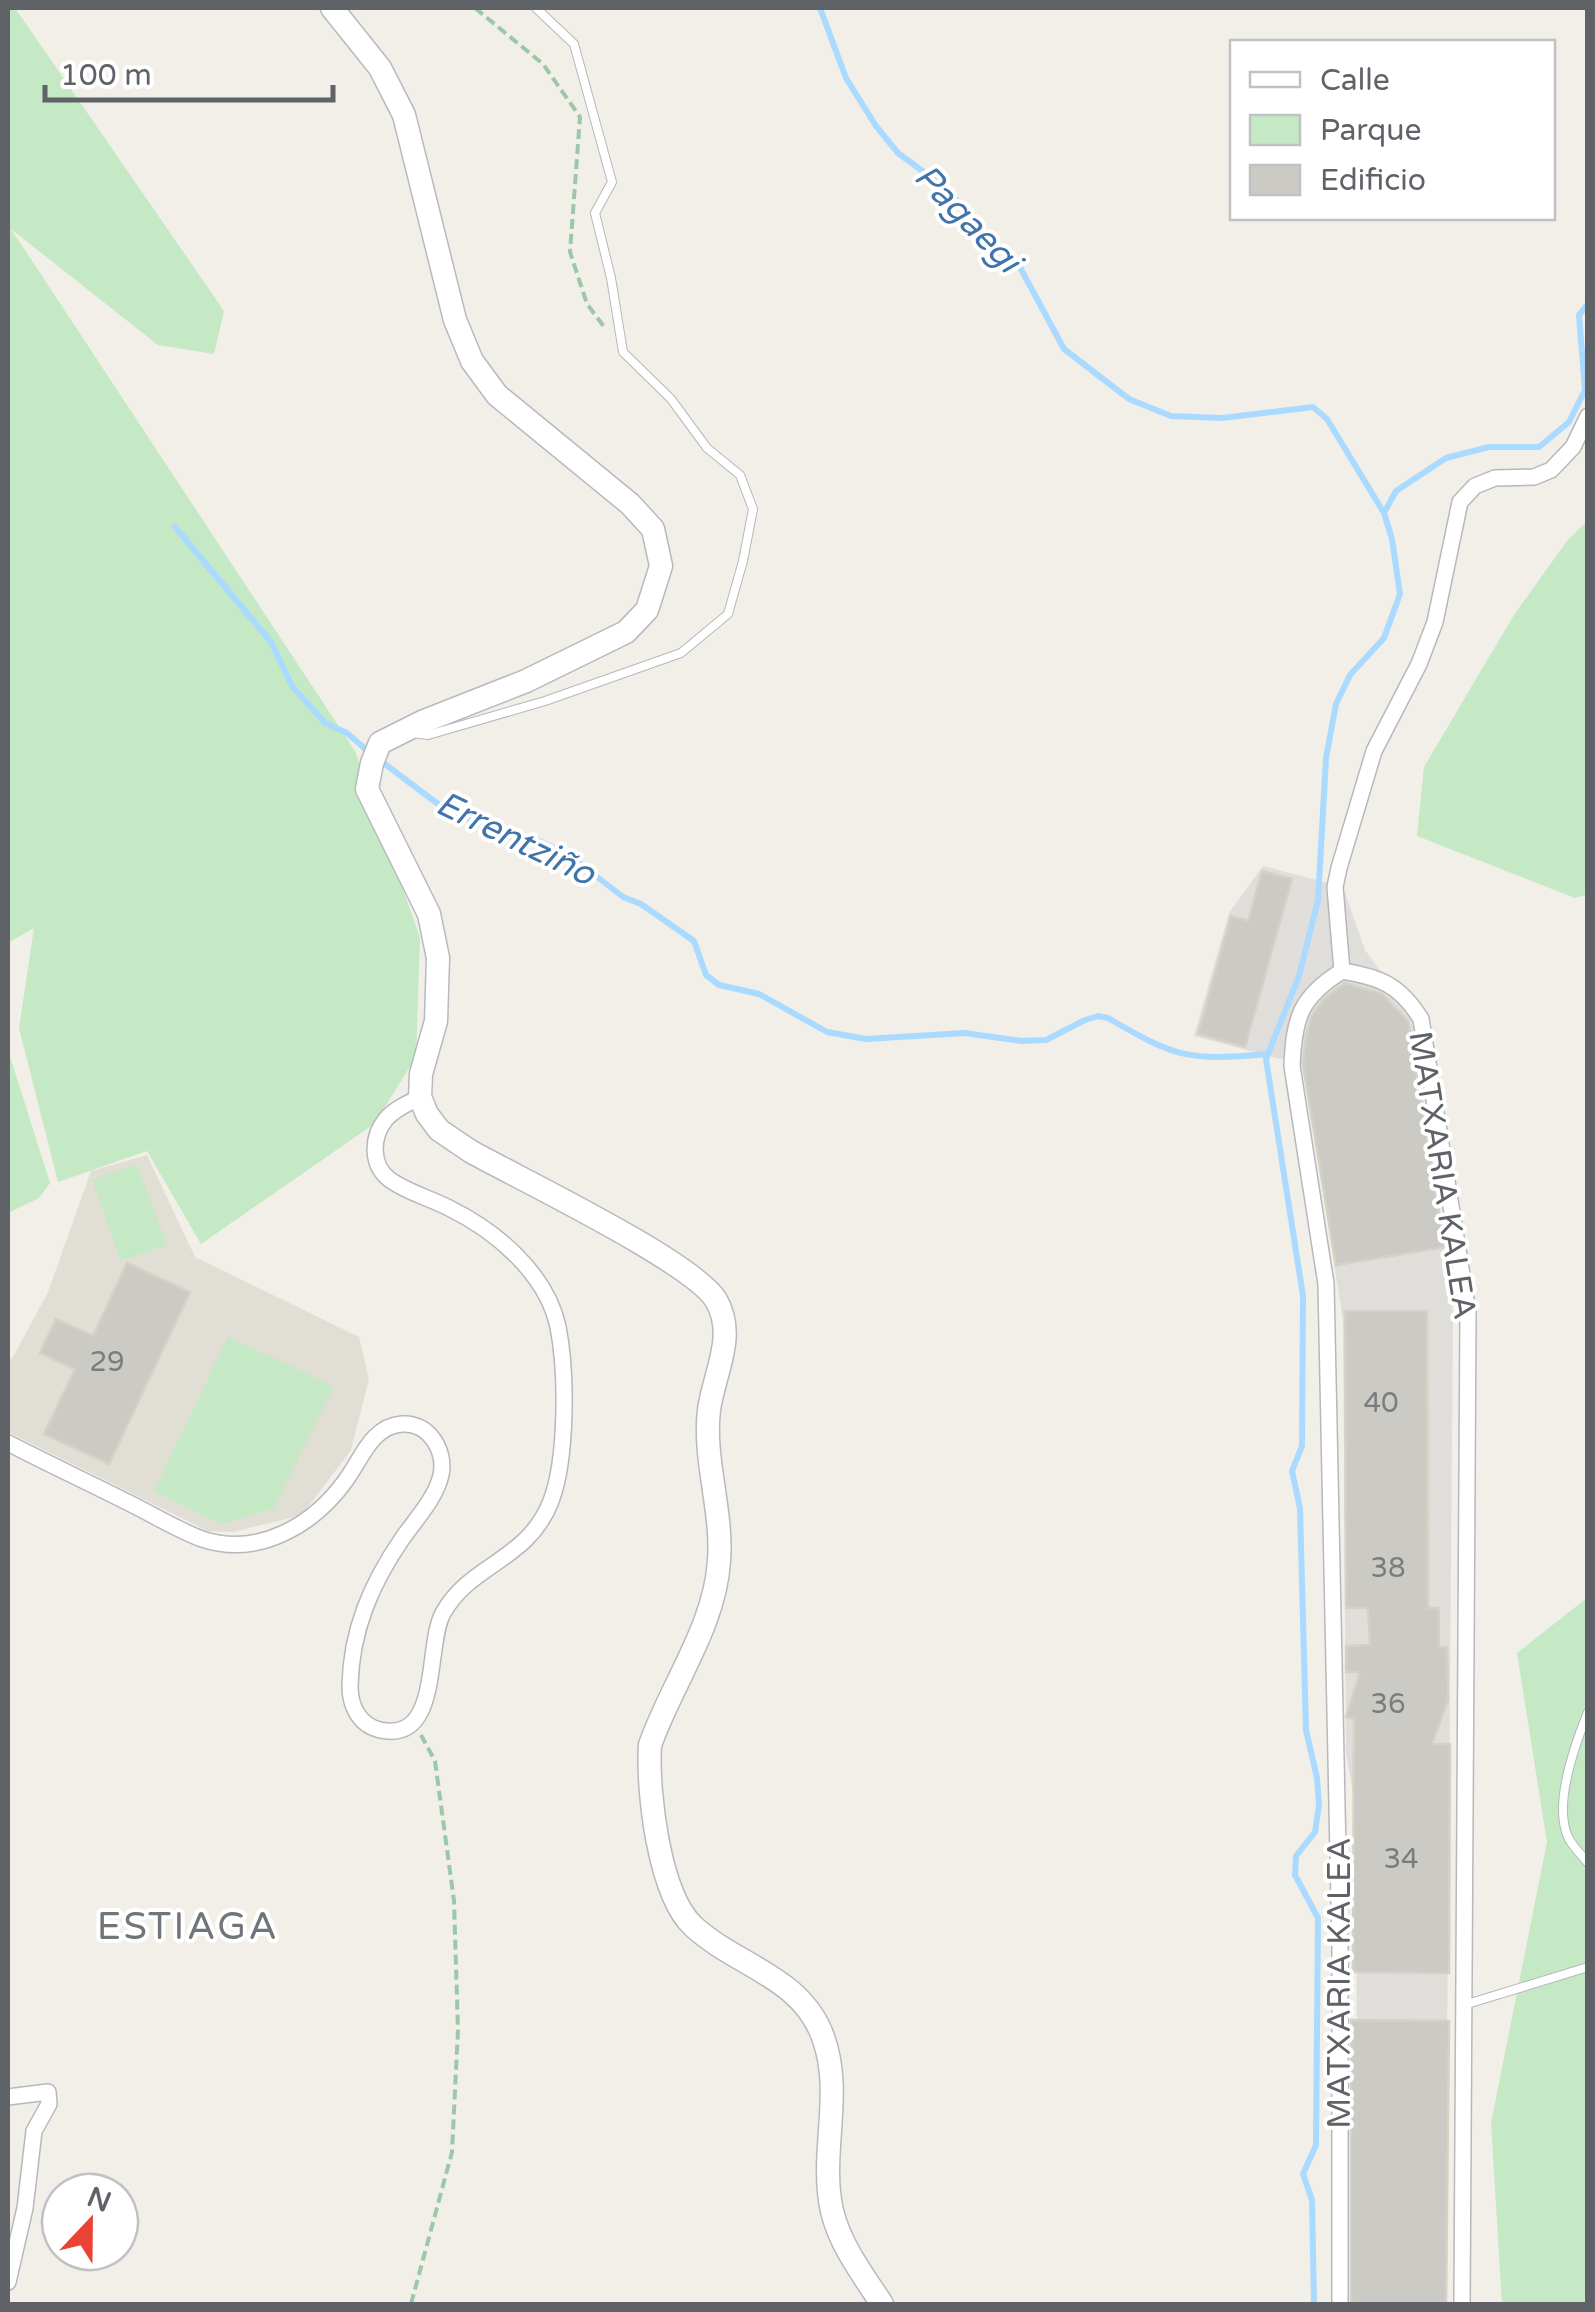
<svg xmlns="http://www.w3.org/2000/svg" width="1595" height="2312" viewBox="0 0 1595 2312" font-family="'Varela Round',sans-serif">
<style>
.industrial{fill:#e0deda}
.education{fill:#e1ded6}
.green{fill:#c5e8c5}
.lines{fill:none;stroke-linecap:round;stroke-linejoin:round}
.stream{stroke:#aadaff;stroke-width:6}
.building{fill:#cccac5;stroke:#d6d1c6;stroke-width:2.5}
.lane-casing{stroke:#b5b8bc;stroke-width:10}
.street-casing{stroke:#b5b8bc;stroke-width:18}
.secondary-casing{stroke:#b6babf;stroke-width:25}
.path{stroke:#9cc7a9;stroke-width:4;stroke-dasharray:10 5;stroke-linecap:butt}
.lane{stroke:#fff;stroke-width:8}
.street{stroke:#fff;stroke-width:15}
.secondary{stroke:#fff;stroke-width:22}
.labels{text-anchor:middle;stroke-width:8;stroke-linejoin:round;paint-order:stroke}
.number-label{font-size:28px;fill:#7a7d7f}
.street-label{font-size:32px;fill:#5f6368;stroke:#fff}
.water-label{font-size:35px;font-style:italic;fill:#4174aa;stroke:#fff}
.quarter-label{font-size:38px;letter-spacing:2.5px;fill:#70757a;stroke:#fff}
</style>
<rect width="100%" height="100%" fill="#f1efe8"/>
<!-- industrial -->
<path class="industrial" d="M1263 866 1343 887 1365 950 1412 1015 1453 1315 1445 2304H1358L1356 1809 1346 1754 1343 1320 1303 1065 1194 1036 1229 913Z"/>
<!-- education -->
<path class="education" d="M147 1155 195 1257 359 1337 369 1379 351 1450 302 1515 233 1532 208 1531 8 1432V1360L13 1357 48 1292 91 1171Z"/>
<!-- green -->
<path class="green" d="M8 8H15L224 311 214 354 158 345 11 229 355 751 420 938 416 1057 374 1124 201 1244 147 1151 58 1182 19 1028 34 928 8 943Z
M1587 521 1588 894 1575 898 1417 836 1424 767 1514 615 1567 541Z
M8 1050 50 1183 39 1198 8 1213Z
M137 1164 167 1245 121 1261 92 1180Z
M228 1337 334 1386 273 1509 220 1524 154 1491Z
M1587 1598V2304H1502L1491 2123 1547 1842 1517 1653Z"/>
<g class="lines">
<!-- stream -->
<path class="stream" d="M820 8 846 78 876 126 898 153 951 192 971 223 1015 258 1064 349 1129 399 1171 416 1222 418 1313 407 1327 419 1384 513
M175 527 271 642 292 686 325 723 347 733 371 754
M381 761 438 804 502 836 539 841 569 855 623 897 641 904 694 941 706 975 719 985 759 994 827 1032 866 1039 964 1033 1021 1041 1046 1040 1085 1020 1098 1016 1108 1018C1176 1058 1189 1061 1267 1054
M1314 2304 1312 2200 1303 2174 1316 2145 1318 1918 1295 1875 1296 1856 1315 1832 1319 1805 1317 1778 1306 1730 1300 1508 1292 1471 1302 1446 1303 1296 1266 1059 1299 976 1318 900 1326 758 1336 704 1350 675 1384 638 1400 594 1392 539 1384 513 1396 491 1446 458 1489 447H1539L1569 422 1585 390 1579 315 1588 304"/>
</g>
<!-- building -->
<path class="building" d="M1262 871 1292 879 1245 1047 1198 1034 1231 916 1248 921Z
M1345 983 1382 994 1408 1021 1445 1247 1336 1265 1303 1065 1306 1036 1312 1015 1325 998Z
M127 1263 190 1292 109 1464 44 1434 75 1369 40 1353 56 1319 93 1336Z
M1345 1311H1427L1428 1608H1439V1647H1447L1448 1700 1432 1744H1450L1449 1973 1353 1972 1354 1719 1346 1717 1360 1672H1346V1646L1370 1645 1368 1608H1346Z
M1351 2020 1449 2021 1446 2304H1351Z"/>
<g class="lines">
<defs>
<path id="lane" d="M412 733 428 735 545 701 681 653 728 614 743 561 753 509 740 475 707 448 671 399 623 352 611 278 595 213 612 182 574 44 536 8
M1588 1712C1575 1744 1553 1804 1568 1837 1572 1846 1582 1855 1588 1863
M1464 2005 1588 1967"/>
<path id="street" d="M1342 971 1335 887 1339 868 1374 751 1419 664 1435 622 1460 502 1475 486 1495 478 1534 477 1551 470 1573 447 1588 416
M8 1443C47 1463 87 1482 127 1502 152 1514 177 1530 202 1539 258 1558 314 1525 346 1480 362 1458 372 1426 402 1424 429 1422 446 1451 441 1475 436 1498 415 1520 402 1539 371 1584 351 1631 350 1686 350 1706 359 1725 380 1730 442 1743 425 1646 443 1613 471 1563 528 1561 551 1501 567 1459 567 1372 558 1327 547 1274 496 1231 449 1208 430 1198 406 1192 389 1179 371 1165 371 1137 386 1119 394 1109 409 1103 420 1097
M8 2097 48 2092 49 2104 34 2131 25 2208 8 2282
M1340 2304V1949L1326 1284 1292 1066C1294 1018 1300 997 1342 971 1380 977 1400 985 1421 1019L1468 1312 1462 2304"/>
<path id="secondary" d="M332 8 380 68 404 115 455 320 472 361 497 395 630 504 653 529 661 566 647 610 626 632 526 681 422 722 380 743 372 763 367 789 429 914 438 958 436 1021 421 1074 420 1097 427 1114 439 1130 470 1151C518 1178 693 1262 716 1300 737 1336 714 1373 709 1410 703 1460 723 1511 719 1561 715 1626 671 1685 650 1745 647 1791 659 1894 693 1926 736 1966 801 1976 823 2037 844 2094 819 2153 832 2211 840 2245 863 2275 882 2304"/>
</defs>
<!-- lane casing -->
<use href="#lane" class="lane-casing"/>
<!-- street casing -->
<use href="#street" class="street-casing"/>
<!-- secondary casing -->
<use href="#secondary" class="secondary-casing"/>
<!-- path -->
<path class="path" d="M475 8 543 64 580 117 570 252 587 304 605 328
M411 2304 452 2152 458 2030 454 1901 435 1761 421 1735"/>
<!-- lane -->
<use href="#lane" class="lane"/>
<!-- street -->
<use href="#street" class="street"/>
<!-- secondary -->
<use href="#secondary" class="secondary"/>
</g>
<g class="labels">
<!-- number labels -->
<g class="number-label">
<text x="107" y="1371">29</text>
<text x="1381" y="1412">40</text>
<text x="1388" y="1577">38</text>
<text x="1388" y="1713">36</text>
<text x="1401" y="1868">34</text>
</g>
<!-- street labels -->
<g class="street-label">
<text transform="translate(1443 1175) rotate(81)" y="11">MATXARIA KALEA</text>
<text transform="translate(1339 1983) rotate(-90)" y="11">MATXARIA KALEA</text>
</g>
<!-- water labels -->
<g class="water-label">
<text transform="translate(968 218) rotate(46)" y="12">Pagaegi</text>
<text transform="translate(516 838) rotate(26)" y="12">Errentziño</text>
</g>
<!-- quarter labels -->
<g class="quarter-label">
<text x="188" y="1939">ESTIAGA</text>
</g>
</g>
<!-- border -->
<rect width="1595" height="2312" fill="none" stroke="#5f6368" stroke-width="20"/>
<!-- legend -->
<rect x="1230" y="40" width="325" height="180" fill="#ffffff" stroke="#bfc1c3" stroke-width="2.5"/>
<rect x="1250" y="72" width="50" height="15" fill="#ffffff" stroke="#bfc1c3" stroke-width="2.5"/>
<text x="1320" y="90" font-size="30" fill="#5f6368">Calle</text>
<rect x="1250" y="115" width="50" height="30" fill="#c5e8c5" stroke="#bfc1c3" stroke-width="2.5"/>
<text x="1320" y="140" font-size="30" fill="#5f6368">Parque</text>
<rect x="1250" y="165" width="50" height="30" fill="#cccac5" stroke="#bfc1c3" stroke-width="2.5"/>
<text x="1320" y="190" font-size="30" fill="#5f6368">Edificio</text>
<!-- north arrow -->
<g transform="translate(90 2222) rotate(22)"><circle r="48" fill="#ffffff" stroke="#bfc1c3" stroke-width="2.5"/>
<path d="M0-8L18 38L0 25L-18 38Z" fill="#ea4335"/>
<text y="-15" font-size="28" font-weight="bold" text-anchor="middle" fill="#5f6368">N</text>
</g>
<!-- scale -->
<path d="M45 85v15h288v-15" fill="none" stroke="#5f6368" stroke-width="5"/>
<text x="60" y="85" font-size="30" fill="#5f6368" stroke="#ffffff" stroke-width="8" paint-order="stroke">100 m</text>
</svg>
